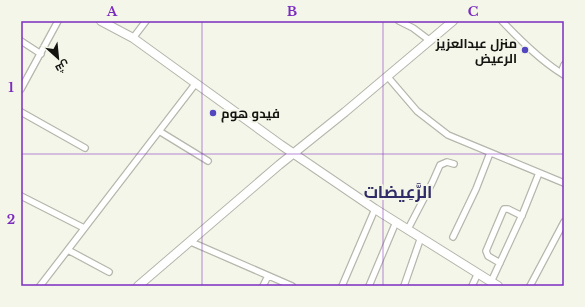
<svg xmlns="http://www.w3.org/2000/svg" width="585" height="307" viewBox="0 0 585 307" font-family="'Libre Baskerville',Cairo,serif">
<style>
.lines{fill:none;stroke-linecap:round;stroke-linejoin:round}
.street-casing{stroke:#b6b7ac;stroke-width:8}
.secondary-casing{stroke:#b6b7ac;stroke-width:10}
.street{stroke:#fff;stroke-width:5.5}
.secondary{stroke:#fff;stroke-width:8}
.grid{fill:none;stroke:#7b2cbf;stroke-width:1;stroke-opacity:0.55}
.poi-dot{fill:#5247bf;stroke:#f4f6e9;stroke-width:1.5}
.labels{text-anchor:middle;stroke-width:4;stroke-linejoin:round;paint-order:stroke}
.poi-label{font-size:13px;font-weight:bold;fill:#141410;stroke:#f4f6e9;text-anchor:end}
.district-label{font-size:17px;font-weight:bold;fill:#2f2c67;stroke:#f4f6e9}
.neatline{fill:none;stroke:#7b2cbf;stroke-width:1.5}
.grid-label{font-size:13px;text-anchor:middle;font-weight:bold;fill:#7b2cbf}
</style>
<rect width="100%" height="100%" fill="#f4f6e9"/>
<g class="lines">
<defs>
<path id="street" d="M399 21 413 28 429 40
M502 21C521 41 541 61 564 75
M133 38 146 21
M21 41 41 54
M561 73 564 65
M387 76 417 111 448 135 564 183
M21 89 58 21
M21 112 85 148
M159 131 208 161
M21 196 84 228
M408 229 432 183 440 165 447 162 454 164
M453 237 476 189 490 153
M191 242 292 286
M68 250 109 272
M500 263 488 256 486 251 503 211 504 209H508L522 216
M491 282 523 213 539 173
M40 286 196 83
M263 286 268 276
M342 286 375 209
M369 286 396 222
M404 286 421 237
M472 286 478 273
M530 286 564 222"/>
<path id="secondary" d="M101 21 133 38 281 145 375 209 498 286
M138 286 279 165 345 112 453 21"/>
</defs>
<!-- street casing -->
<use href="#street" class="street-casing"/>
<!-- secondary casing -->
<use href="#secondary" class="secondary-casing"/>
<!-- street -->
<use href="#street" class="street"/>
<!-- secondary -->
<use href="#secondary" class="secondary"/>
</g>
<!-- grid -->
<path class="grid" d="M202 21V286M383 21V286M21 154H564"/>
<!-- markers -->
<g class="poi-dot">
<circle cx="525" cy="50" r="4"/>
<circle cx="213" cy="113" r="4"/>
</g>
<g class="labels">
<!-- poi labels -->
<g class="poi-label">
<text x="517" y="48">منزل عبدالعزيز<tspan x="517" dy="15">الرعيض</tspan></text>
<text x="221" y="118" text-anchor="start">فيدو هوم</text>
</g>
<!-- district labels -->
<g class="district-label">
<text x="398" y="198">الرَّعِيضات</text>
</g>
</g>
<!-- border -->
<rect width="585" height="307" fill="none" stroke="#f4f6e9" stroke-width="44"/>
<!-- north arrow -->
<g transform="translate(58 58) rotate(153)" stroke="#f4f6e9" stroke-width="3" paint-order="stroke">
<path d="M0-3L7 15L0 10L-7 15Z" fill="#141410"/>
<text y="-6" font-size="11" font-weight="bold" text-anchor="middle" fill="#141410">ش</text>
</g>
<rect x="22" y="22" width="541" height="263" class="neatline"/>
<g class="grid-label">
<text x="112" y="16">A</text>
<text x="292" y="16">B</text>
<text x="473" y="16">C</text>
<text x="11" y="92">1</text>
<text x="11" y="224">2</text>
</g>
</svg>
